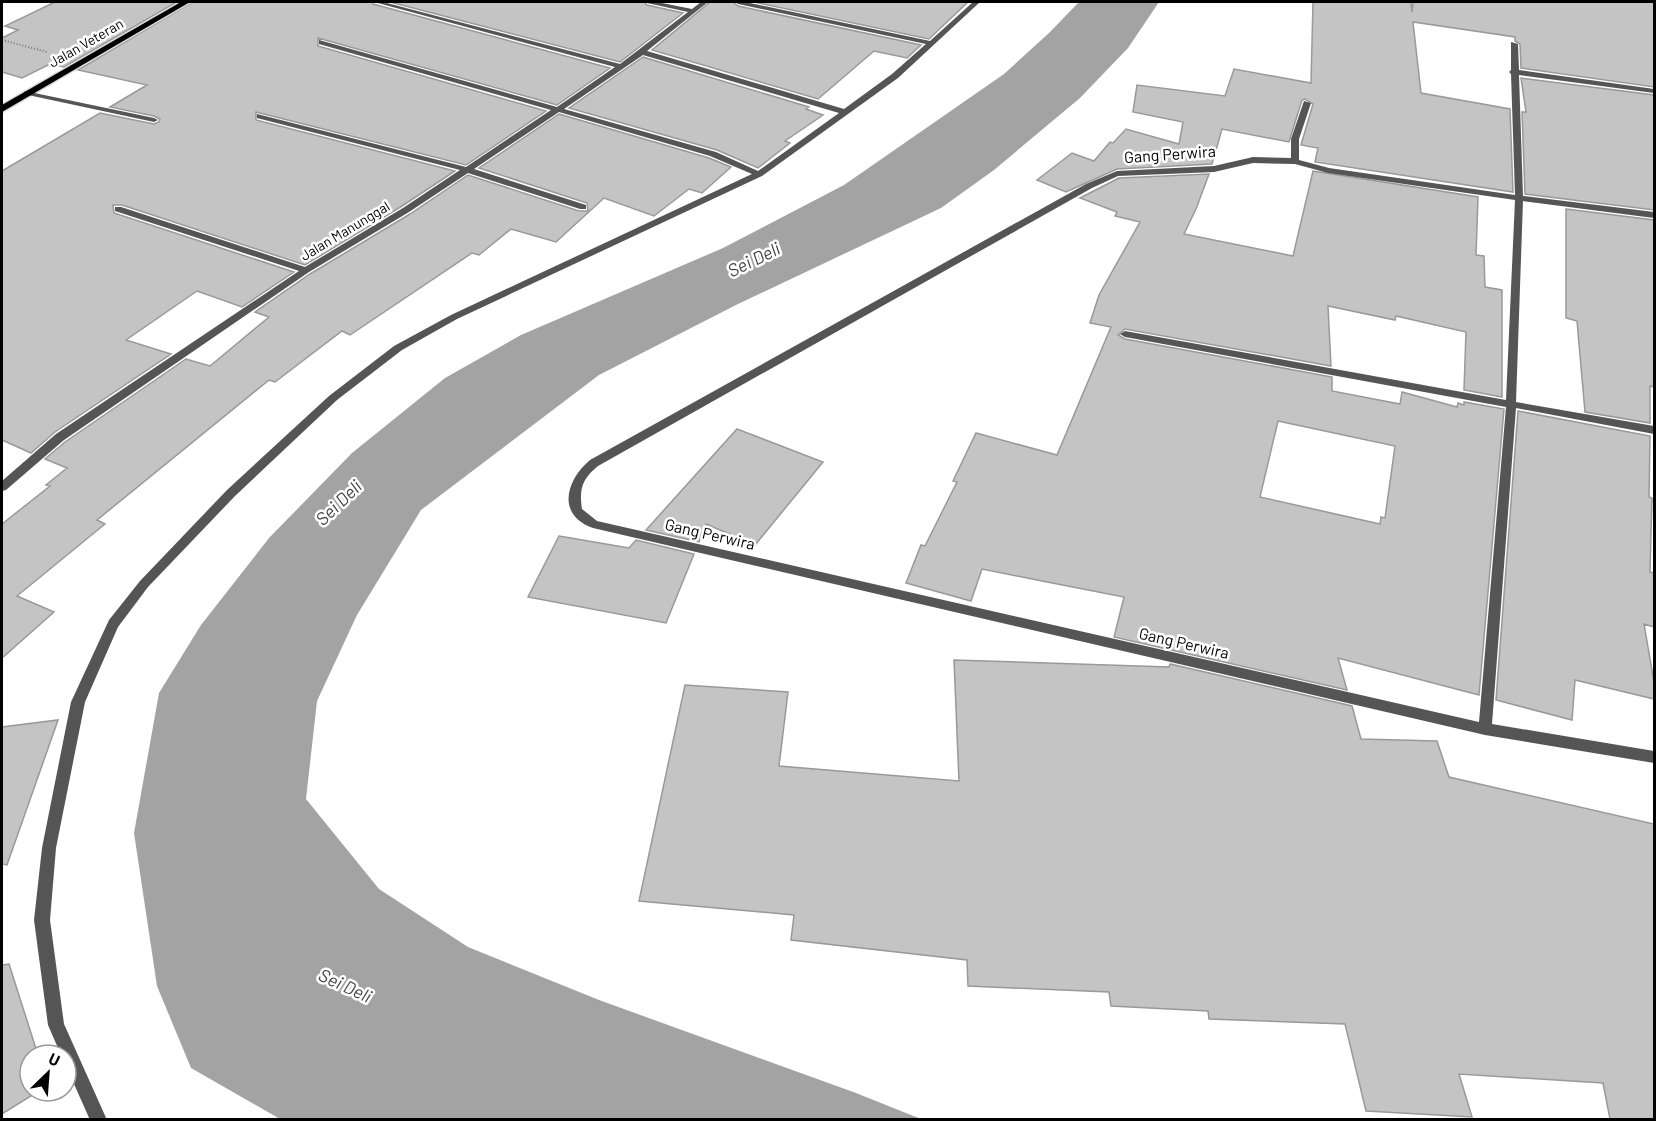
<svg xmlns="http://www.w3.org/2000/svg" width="1656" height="1121" viewBox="0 0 1656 1121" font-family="Barlow,sans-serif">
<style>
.water{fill:#a3a3a3}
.building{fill:#c4c4c4;stroke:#999;stroke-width:1.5;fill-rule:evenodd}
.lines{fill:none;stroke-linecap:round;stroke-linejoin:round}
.primary-casing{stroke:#dbdbdb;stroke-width:3}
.path{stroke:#777;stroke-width:2;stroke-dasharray:1 2;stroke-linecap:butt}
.lane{fill:#555;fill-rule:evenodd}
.street{fill:#555;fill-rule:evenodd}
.primary{fill:#000;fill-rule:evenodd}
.labels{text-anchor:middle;stroke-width:5;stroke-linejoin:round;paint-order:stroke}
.far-street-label{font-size:14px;fill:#000;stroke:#fff}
.street-label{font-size:16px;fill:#000;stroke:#fff}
.water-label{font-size:18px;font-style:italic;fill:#444;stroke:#fff}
</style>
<rect width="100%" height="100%" fill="#fff"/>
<!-- water -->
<path class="water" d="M1079 2H1159L1128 48 1080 98 994 170 941 208 738 304 599 375 421 510 357 615 317 701 306 799 379 889 468 947 599 1000 856 1093 921 1119H280L191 1068 157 986 134 833 159 693 201 625 269 538 352 453 445 378 521 335 723 248 844 185 1004 74 1050 32Z"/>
<!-- building -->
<path class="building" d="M55 2H177L64 67 50 64 22 78 2 72V38L18 30 5 26Z
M192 2H372L373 4 610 68 557 105 318 38V46L546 111 466 165 256 112V120L455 171 402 206 305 265 122 205H113L114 213 294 272 242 307 197 291 126 340 171 354 55 432 31 453 2 440V171L100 113 154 124 159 122 160 119 154 116 110 107 147 85 78 70Z
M390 2H644L647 5 683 13 620 62Z
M710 2H733L738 6 921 45 907 58 874 51 818 99 652 50Z
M754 2H968L929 39Z
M1313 2H1411L1412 12 1413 2H1654V87L1521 68 1520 44 1515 41V37L1413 22 1421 93 1510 109 1513 192 1315 162 1318 148 1301 145 1313 104 1305 99 1302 100 1289 142 1222 129 1212 164 1117 169 1066 192 1037 180 1072 153 1094 161 1110 142 1113 143 1126 129 1179 144 1183 122 1133 112 1137 85 1225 96 1234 69 1311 83Z
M643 57 809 107 806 109 823 115 785 141 790 143 758 168 717 150 569 108Z
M1521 78 1654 95V210L1525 194 1522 112H1526Z
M559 114 709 158 731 167 702 193 689 189 654 216 604 198 556 242 511 229 479 255 472 253 350 335 342 331 275 382 269 380 97 520 105 524 17 596 54 612 2 658V524L50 486 46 485 67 468 45 459 65 442 186 359 210 366 269 317 255 312 310 274 410 214 468 175 579 211H588L587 203 479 168Z
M1313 171 1478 197 1476 255 1484 256 1485 287 1502 290V397L1464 390 1466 332 1396 316 1395 320 1328 306 1331 366 1125 329 1118 335 1125 339 1332 377V391L1400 404 1402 392 1457 407 1458 403 1464 405V402L1504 409 1479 695 1338 658 1347 690 1114 637 1124 597 1037 580 982 569 971 601 906 583 921 545 925 546 957 482 953 481 976 433 1057 455 1111 327 1090 323 1099 295 1140 222 1115 216 1117 212 1080 198 1119 178 1209 174 1196 209 1184 234 1293 256ZM1278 421 1395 446 1385 518 1381 517 1380 524 1260 497Z
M1566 209 1654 220V387L1650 386V423L1585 412 1577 321 1566 318Z
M1518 411 1650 436 1649 497 1652 498 1650 572 1654 573V627L1644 624 1654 682V699L1575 680 1572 720 1496 700Z
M737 429 823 462 755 545 706 524 699 542 646 530Z
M559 536 629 548 636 540 694 554 666 623 528 597Z
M954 660 1169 667 1170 664 1352 706 1361 739 1437 741 1449 777 1654 824V1119H1610L1603 1083 1459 1074 1472 1117 1366 1111 1345 1024 1209 1019 1208 1011 1111 1006 1109 992 968 986 967 960 791 940 794 915 639 901 685 685 788 692 779 766 959 781Z
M58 720 7 865 2 864V727Z
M9 964 38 1055H30V1091H39L2 1114V965Z"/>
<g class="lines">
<defs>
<path id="primary" d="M181 2H190L2 112V105Z"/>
</defs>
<!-- primary casing -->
<use href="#primary" class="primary-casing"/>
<!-- path -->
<path class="path" d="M2 40 47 52"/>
<!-- lane -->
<path class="lane" d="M25 91 154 118 158 120 154 122 28 95 24 93Z"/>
<!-- street -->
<path class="street" d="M374 2H383L620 64 688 12 647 3 646 2H657L692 9 701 2H708L647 51 844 109 892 74 926 44 738 4 735 2H745L930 41 973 2H980L898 78 762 176 457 319 402 350 337 400 235 496 148 587 118 627 85 702 56 848 50 920 64 1024 107 1120H90L66 1066V1055H61L48 1025 34 920 42 848 71 702 109 620 140 581 227 490 329 396 394 346 451 315 752 174 710 156 559 112 474 169 586 205V209H580L468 173 409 212 309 272 64 440 6 490 2 491V481L56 434 299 271 115 211V207H121L305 267 403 208 460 170 257 118V114L466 167 551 110 319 44V40L557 107 615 67ZM643 55 839 113 758 171 716 152 564 109Z
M1511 42 1518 44 1519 70 1654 89V93L1519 75 1523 196 1654 212V218L1523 201 1516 402 1654 426V434L1516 408 1492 724 1654 751V763L1485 735 593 528C556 515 566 480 590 460L1086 184 1117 171 1214 166 1253 157 1291 158V139L1304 101 1311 103 1299 139V160L1329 168 1515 195 1511 74 1509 72 1511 70ZM1253 163 1295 164 1328 173 1515 200 1506 400 1125 331 1120 334 1125 337 1506 407 1479 722 597 521 582 509C579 489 582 479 598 466L1092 188 1118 176 1214 172Z"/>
<!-- primary -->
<use href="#primary" class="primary"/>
</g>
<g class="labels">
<!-- far-street labels -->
<g class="far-street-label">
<text transform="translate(86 43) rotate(-30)" y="5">Jalan Veteran</text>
<text transform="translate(345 231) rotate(-31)" y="5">Jalan Manunggal</text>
</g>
<!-- street labels -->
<g class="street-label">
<text transform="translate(1170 154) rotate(-4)" y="6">Gang Perwira</text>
<text transform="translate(710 534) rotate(13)" y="6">Gang Perwira</text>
<text transform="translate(1184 643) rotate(13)" y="6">Gang Perwira</text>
</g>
<!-- water labels -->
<g class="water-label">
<text transform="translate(754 260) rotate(-26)" y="6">Sei Deli</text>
<text transform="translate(339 503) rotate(-44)" y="6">Sei Deli</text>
<text transform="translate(345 986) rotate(25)" y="6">Sei Deli</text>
</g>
</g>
<!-- border -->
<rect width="1656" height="1121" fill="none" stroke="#000000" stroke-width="6"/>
<!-- north arrow -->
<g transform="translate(48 1073) rotate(25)"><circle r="28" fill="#ffffff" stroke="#999999" stroke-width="1.5"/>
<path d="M0-4.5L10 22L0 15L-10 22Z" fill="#000000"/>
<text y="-9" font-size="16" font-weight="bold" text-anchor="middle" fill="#000000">U</text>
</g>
</svg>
